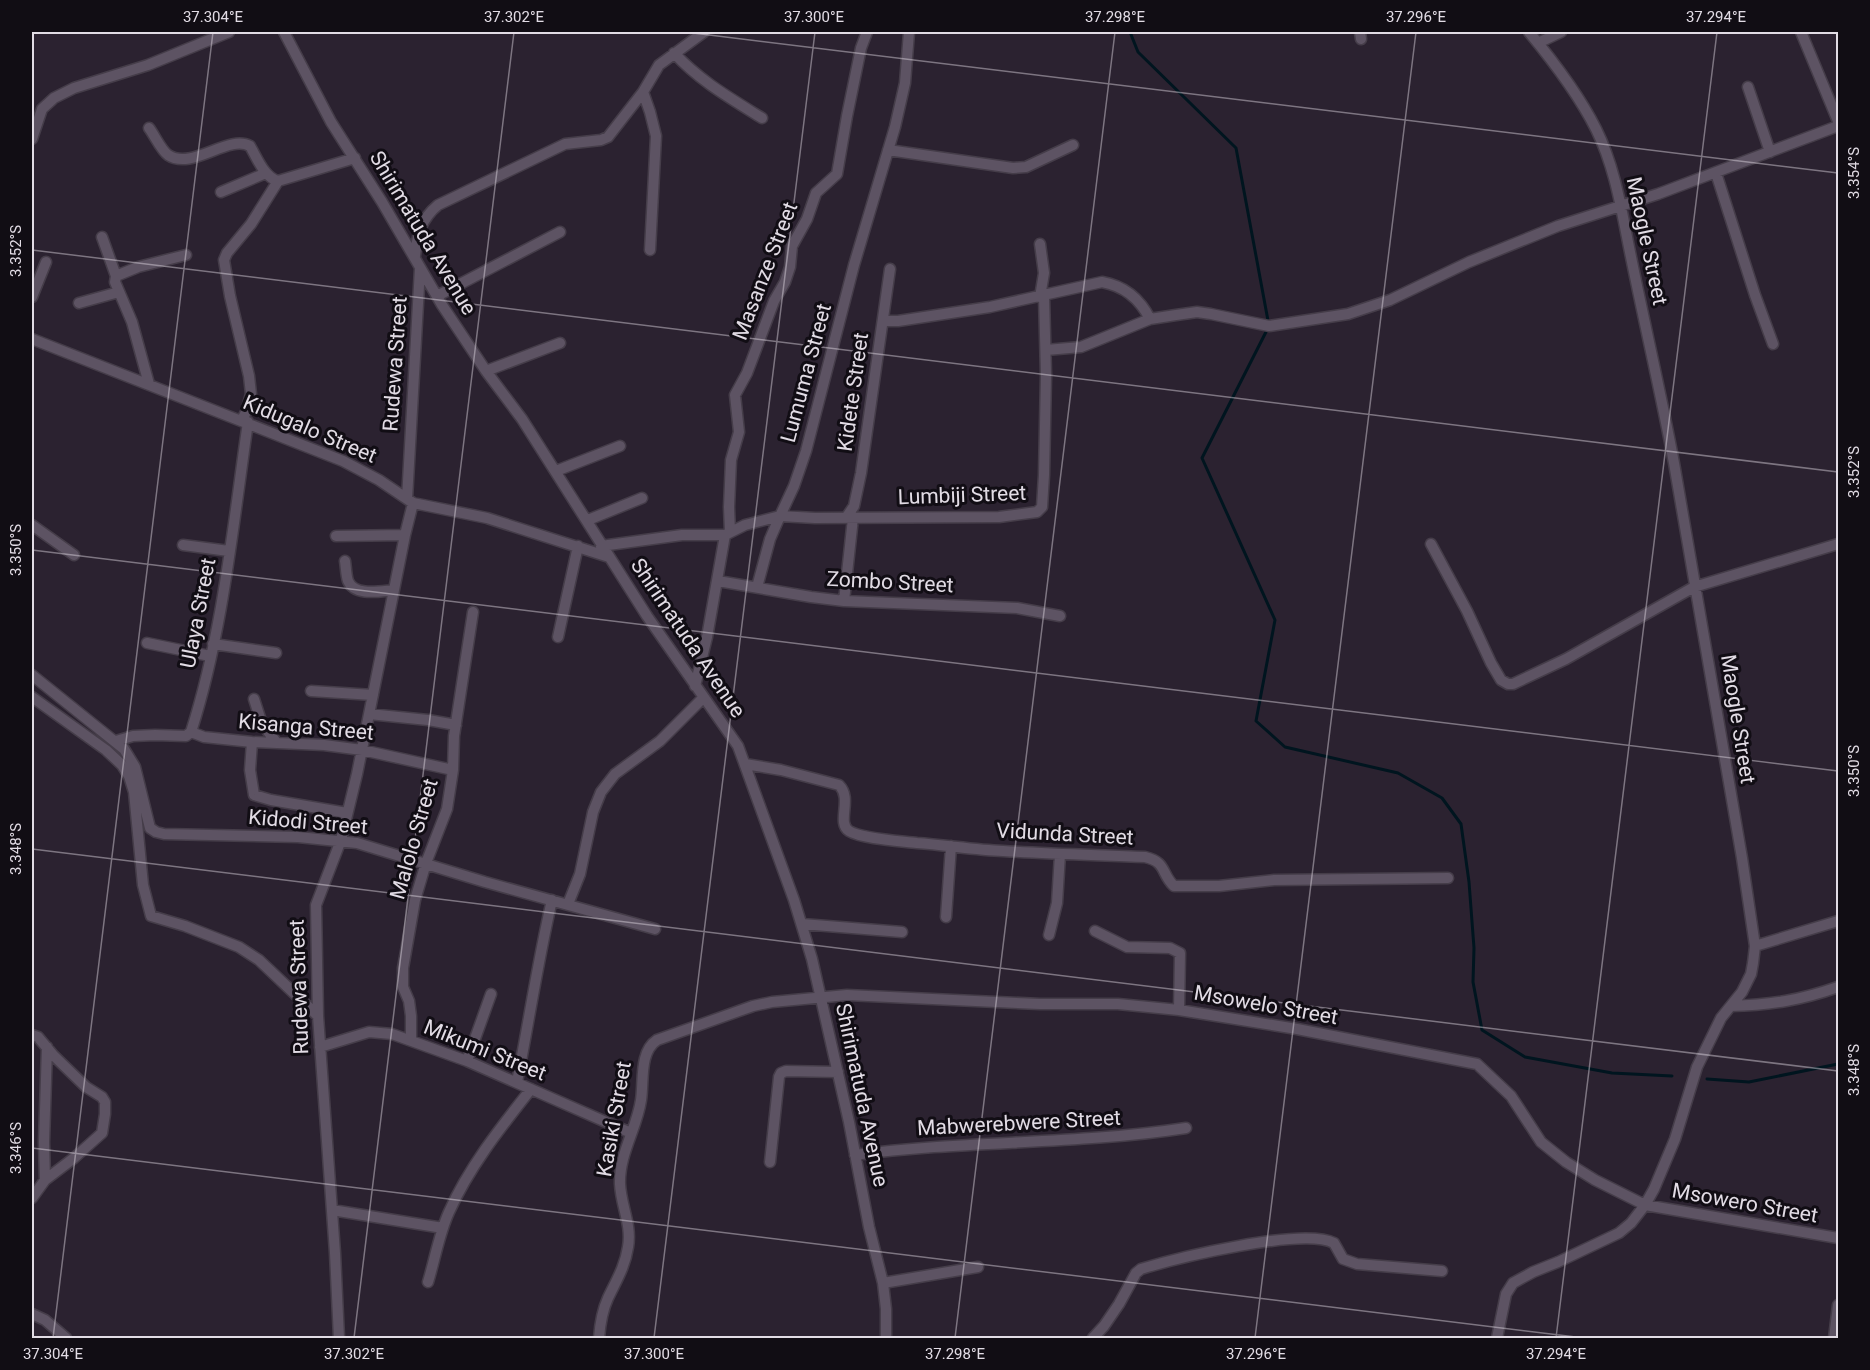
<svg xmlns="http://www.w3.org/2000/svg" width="1870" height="1370" viewBox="0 0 1870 1370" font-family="Roboto,sans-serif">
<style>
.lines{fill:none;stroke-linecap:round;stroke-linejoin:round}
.stream{stroke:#00151f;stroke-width:3}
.minor-casing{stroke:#453d49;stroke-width:13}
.minor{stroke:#5d5363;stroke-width:10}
.ticks{fill:none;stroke:#e2dce5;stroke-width:1.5;stroke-opacity:0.45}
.labels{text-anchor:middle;stroke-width:6;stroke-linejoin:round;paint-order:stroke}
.street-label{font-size:21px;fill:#e2dce5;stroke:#110d14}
.neatline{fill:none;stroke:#e2dce5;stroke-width:2}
.ticks-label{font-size:15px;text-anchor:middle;fill:#e2dce5}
</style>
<rect width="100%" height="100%" fill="#2b2230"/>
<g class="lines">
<!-- stream -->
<path class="stream" d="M1130 32 1138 52 1236 148 1269 326 1202 458 1275 620 1256 721 1285 747 1398 773 1442 798 1461 824 1469 882 1474 948 1473 982 1482 1030 1525 1057 1612 1073 1672 1076
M1707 1079 1749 1082 1838 1064"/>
<defs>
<path id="minor" d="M284 32 331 122 382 202 442 305 486 371 522 419 647 616 738 746 794 900 812 959 849 1122 869 1227 883 1283 886 1309V1338
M1360 32 1361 39
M1801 32 1838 121
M1538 43 1561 32
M674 53C700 81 730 98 762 118
M1748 87 1770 152
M643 92 650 112 656 136 650 250
M149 128C155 136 161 150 168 155 192 171 228 134 250 146 257 158 264 177 278 181L355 158
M32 139 42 109 54 98 74 88 148 65 229 32
M888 150 1013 168 1026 167 1073 145
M1716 173 1755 295 1773 344
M221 192 266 173
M102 237 116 276
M1040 244 1044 273 1040 297
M415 256C417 235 421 219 438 205L565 144 601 140 608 137 643 92 659 65 704 32
M437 296 560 232
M32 297 46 262
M79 303 119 292
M883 321H898L990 307 1102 282C1125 286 1140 299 1150 319
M32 339 343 461 379 480 413 503 487 518 609 557
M1046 350 1081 347 1150 319 1176 315 1197 312 1211 314 1269 326 1348 314 1390 300 1469 262 1558 226 1658 194 1838 126
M486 371 560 343
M149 384 132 322 115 282 116 276 138 267 186 255
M242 420 246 412 251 394 249 376 230 296 224 260 227 253 251 224 278 181
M556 471 620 446
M407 499 420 268
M846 518 854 506 861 473 890 269
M588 520 642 498
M32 525 74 555
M730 532 729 507 731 460 739 432 735 395 747 373 774 301 785 282 790 267 792 246 807 219 816 193 837 174 847 116 861 48 867 32
M336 536 405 535
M1431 544 1467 611 1491 663 1501 680 1508 684H1513L1566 659 1694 587 1838 544
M183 545 229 551
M601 546 682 535H725
M345 561C346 567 346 575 348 581 355 597 381 591 394 590
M718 581 811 597 844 601 1017 608 1060 616
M757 587 770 539 780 516 815 518 999 517 1037 512 1042 507 1044 475 1046 375 1044 296
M844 601 853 518
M558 637 578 546
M147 643 210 656
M213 644 276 653
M32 675 124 749 135 767 150 828 156 832 164 834 298 837 357 843 485 882 655 929
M695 686 707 637 725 535 745 525 780 516 794 486 806 451 854 265 895 127 905 83 909 32
M311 691 373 695
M32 697 106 750 122 765 129 776 134 792 143 885 151 916 185 926 239 947 259 960 318 1016
M254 699 262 724 277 743
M369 714 428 720 456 725
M191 732 204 737 252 742 324 745 362 750 453 770
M116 741 133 736 155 735 186 736 191 732C223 632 233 525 248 422
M252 742 250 770 254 795 271 800 347 813
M745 764 781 770 839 785C853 799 836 822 849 831 862 839 901 841 917 843 946 845 975 850 1003 851 1051 854 1098 855 1145 857 1167 862 1161 874 1174 886H1219L1274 880 1448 878
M568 904 580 874 593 812 601 792 615 774 660 741 703 698
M946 917 951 846
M802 924 902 932
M1095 931 1127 947 1170 948 1180 953 1179 1010
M1049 935 1057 903 1060 854
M1755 946 1838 921
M1731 1006C1771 1005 1801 1000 1838 987
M32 1035 38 1037 53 1055 86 1087 102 1097 105 1102V1114L102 1133 74 1158 45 1180 32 1198
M411 1040V1016L409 1001 403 987V968L415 900 426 863 447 809 453 770 454 736 473 612
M320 1047 369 1032 392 1034 467 1061 631 1133
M467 1061 491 994
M517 1082C529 1021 538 960 552 900
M855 1155C965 1140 1076 1145 1186 1128
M770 1162 779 1077 781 1073 786 1071 838 1072
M45 1180 44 1142 47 1047
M332 1210 443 1228
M428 1282C435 1259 439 1234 449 1212 469 1167 501 1127 531 1089
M883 1283 978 1267
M32 1314 45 1320 66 1338
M339 1338 335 1253 318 1016 316 905 341 840 357 774 405 535 413 503
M599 1338C600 1325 602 1311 608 1298 616 1281 625 1267 628 1247 632 1225 621 1206 620 1184 619 1154 637 1128 641 1100 644 1081 639 1052 657 1040L753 1006 772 1002 847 995 1040 1004H1118L1179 1010 1297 1029 1477 1064 1511 1096 1541 1142 1566 1162 1595 1180 1645 1205 1838 1238
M1093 1338 1104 1326 1119 1304 1136 1273 1141 1269C1177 1258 1303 1227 1334 1243L1343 1259 1357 1264 1442 1271
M1497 1338 1506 1294 1513 1283 1533 1272 1558 1262 1619 1233 1631 1223 1645 1205 1654 1189 1675 1139 1697 1067 1721 1018 1742 992 1751 974 1753 963 1755 946 1742 858 1674 463C1661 394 1645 326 1631 257 1622 214 1616 169 1596 129 1579 95 1553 61 1529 32
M1834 1338 1838 1305"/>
</defs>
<!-- minor casing -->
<use href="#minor" class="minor-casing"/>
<!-- minor -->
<use href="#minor" class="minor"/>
</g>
<!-- ticks -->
<path class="ticks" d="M685 32 1838 173M32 250 1838 472M32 550 1838 771M32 849 1838 1071M32 1148 1584 1338M53 1338 213 32M354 1338 514 32M654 1338 815 32M955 1338 1115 32M1255 1338 1416 32M1556 1338 1717 32"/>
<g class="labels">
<!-- street labels -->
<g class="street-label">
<text transform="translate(423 233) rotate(59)" y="7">Shirimatuda Avenue</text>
<text transform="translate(1647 241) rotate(78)" y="7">Maogle Street</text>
<text transform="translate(765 271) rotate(-69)" y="7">Masanze Street</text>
<text transform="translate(395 364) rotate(-86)" y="7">Rudewa Street</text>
<text transform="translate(806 373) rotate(-75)" y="7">Lumuma Street</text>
<text transform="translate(853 392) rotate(-82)" y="7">Kidete Street</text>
<text transform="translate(310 429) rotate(23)" y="7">Kidugalo Street</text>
<text transform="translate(962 495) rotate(-2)" y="7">Lumbiji Street</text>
<text transform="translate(890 582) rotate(3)" y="7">Zombo Street</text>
<text transform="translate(198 613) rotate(-79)" y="7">Ulaya Street</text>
<text transform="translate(688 638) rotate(56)" y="7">Shirimatuda Avenue</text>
<text transform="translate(1738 719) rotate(81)" y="7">Maogle Street</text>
<text transform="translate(306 727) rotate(5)" y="7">Kisanga Street</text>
<text transform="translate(308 822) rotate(5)" y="7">Kidodi Street</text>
<text transform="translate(1065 834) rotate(3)" y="7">Vidunda Street</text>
<text transform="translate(414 839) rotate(-74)" y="7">Malolo Street</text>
<text transform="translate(299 987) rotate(-92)" y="7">Rudewa Street</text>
<text transform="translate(1266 1005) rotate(10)" y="7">Msowelo Street</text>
<text transform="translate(485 1050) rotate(22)" y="7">Mikumi Street</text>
<text transform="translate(862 1095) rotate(78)" y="7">Shirimatuda Avenue</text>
<text transform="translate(614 1119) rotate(-80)" y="7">Kasiki Street</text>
<text transform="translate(1019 1123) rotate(-3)" y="7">Mabwerebwere Street</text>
<text transform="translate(1745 1203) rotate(10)" y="7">Msowero Street</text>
</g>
</g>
<!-- border -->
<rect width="1870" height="1370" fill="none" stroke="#110d14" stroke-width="66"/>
<rect x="33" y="33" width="1804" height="1304" class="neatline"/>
<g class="ticks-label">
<text x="213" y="22">37.304°E</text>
<text x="514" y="22">37.302°E</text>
<text x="814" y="22">37.300°E</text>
<text x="1115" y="22">37.298°E</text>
<text x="1416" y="22">37.296°E</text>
<text x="1716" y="22">37.294°E</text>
<text transform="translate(1854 173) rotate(-90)" y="5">3.354°S</text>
<text transform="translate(16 251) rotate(-90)" y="5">3.352°S</text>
<text transform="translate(1854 472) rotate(-90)" y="5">3.352°S</text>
<text transform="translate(16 550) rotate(-90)" y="5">3.350°S</text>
<text transform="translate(1854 771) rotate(-90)" y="5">3.350°S</text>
<text transform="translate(16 849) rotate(-90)" y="5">3.348°S</text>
<text transform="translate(1854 1070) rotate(-90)" y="5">3.348°S</text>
<text transform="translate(16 1148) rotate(-90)" y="5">3.346°S</text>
<text x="53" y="1359">37.304°E</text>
<text x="354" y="1359">37.302°E</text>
<text x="654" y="1359">37.300°E</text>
<text x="955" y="1359">37.298°E</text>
<text x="1256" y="1359">37.296°E</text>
<text x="1556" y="1359">37.294°E</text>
</g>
</svg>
